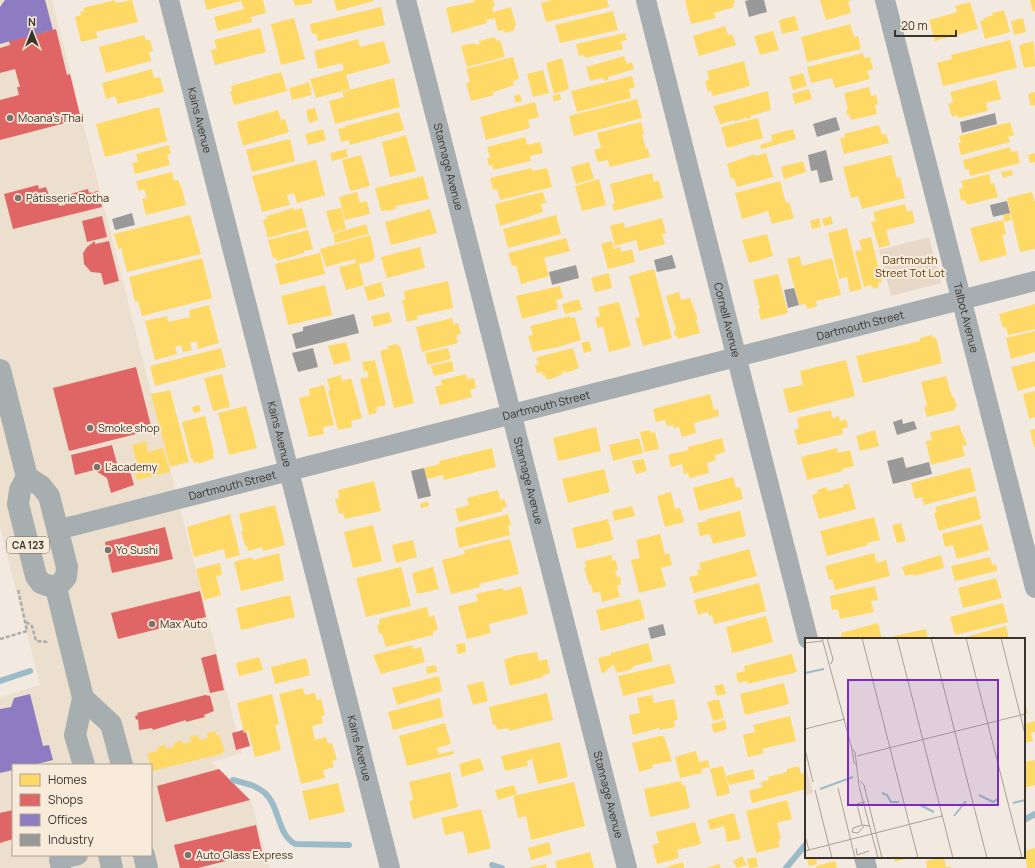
<svg xmlns="http://www.w3.org/2000/svg" width="1035" height="868" viewBox="0 0 1035 868" font-family="Manrope,sans-serif">
<style>
.built{fill:#eddfce;fill-rule:evenodd}
.green{fill:#e8d8c7}
.homes{fill:#ffd966}
.shops{fill:#e06666}
.offices{fill:#8e7cc3}
.industry{fill:#999}
.lines{fill:none;stroke-linecap:round;stroke-linejoin:round}
.stream{stroke:#9cbbc8;stroke-width:6}
.path{stroke:#a9adab;stroke-width:2.5;stroke-dasharray:4 2;stroke-linecap:butt}
.minor{stroke:#a6aeb1;stroke-width:20}
.major{stroke:#a7aeaf;stroke-width:22}
.poi-dot{fill:#7a746d;stroke:#f9ebda;stroke-width:1.5}
.labels{text-anchor:middle;stroke-width:4;stroke-linejoin:round;paint-order:stroke}
.shield{fill:#f9ebda;stroke:#736b62;stroke-width:1}
.shield-label{font-size:10px;font-weight:bold;fill:#39342e}
.poi-label{font-size:11px;fill:#39342e;stroke:#f9ebda;text-anchor:start}
.street-label{font-size:11px;fill:#39342e;stroke:#f9ebda}
.park-label{font-size:11px;fill:#5d3e12;stroke:#f9ebda}
.inset-river{fill:none;stroke:#9cbbc8;stroke-width:2}
.inset-road{fill:none;stroke:#a8a199;stroke-width:1}
.view{fill:#7b2cbf;fill-opacity:0.15;stroke:#7b2cbf;stroke-width:2}
.inset-edge{fill:none;stroke:#39342e;stroke-width:2}
</style>
<rect width="100%" height="100%" fill="#f2eae1"/>
<!-- built -->
<path class="built" d="M0 0H52L242 753 212 762 251 800 270 868H0V697L40 685 0 527ZM13 765H151V855H13Z"/>
<!-- green -->
<path class="green" d="M929 237 941 283 891 296 879 250Z"/>
<!-- homes -->
<path class="homes" d="M115 0 116 3 132 0 138 22 96 32 98 38 81 42 75 17 81 15 80 12 84 11 83 8Z
M204 0H263L266 13 251 17 252 22 218 31 214 17 244 9 241 1 207 10Z
M293 0H312V3L295 6Z
M334 0H373L374 1 337 11Z
M474 0H493L495 6 492 7 493 12 511 7 516 26 514 27 515 30 505 33 504 30 498 31 495 18 486 20 487 23 452 33 446 8 474 2Z
M552 0H607L609 7 546 22 541 3Z
M685 0H734L735 3H733L734 7 714 13 716 18 691 24Z
M820 0H851L848 2 851 13 826 20Z
M1030 0H1035V11L1033 12Z
M970 2 978 29 935 41 929 20 957 12 955 6Z
M381 7 385 25 318 41 316 33 312 34 310 24Z
M1004 10 1010 32 985 39 980 21 984 20V18L993 15 992 13Z
M613 11 618 30 560 43 555 25Z
M795 16 799 30 782 34 779 20Z
M294 18 305 59 281 65 271 24Z
M1023 18 1026 32 1014 35 1011 21Z
M850 24 854 37 858 36 861 49 807 62 801 37Z
M725 26 728 35 732 34 736 45 699 56 693 36Z
M260 28 266 52 215 65 211 50 217 49 214 40Z
M773 31 779 50 760 55 754 36Z
M625 33 627 40 621 41 623 49 585 58 584 55 579 56 576 44Z
M144 35 146 40H150L153 51 149 52 151 61 106 73 99 47Z
M495 37 496 41 500 40 505 57 467 67 461 46 475 43V45L480 44 479 41Z
M358 39 360 47 384 41 390 63 346 75 350 89 316 98 310 79 344 70 342 63 318 69 314 51Z
M1010 40 1017 68 943 86 937 63 952 59 951 55Z
M1034 41 1035 66 1024 68 1019 45Z
M863 53 864 58 870 57 873 69 867 71 870 79 835 88 832 78 811 83 807 67Z
M624 56 627 64 632 62 634 69 608 77V80L604 81 603 78 590 81 586 67Z
M513 57 519 79 513 81 514 85 494 92 492 91 494 95 471 101 466 83 470 82 466 69Z
M562 58 569 89 554 94 546 63Z
M744 61 750 86 713 96 711 91 708 92 705 81 709 80 707 71Z
M152 69 154 78 160 77 164 92 118 104 115 96 106 99 102 83Z
M543 70 549 93 533 97 527 74Z
M281 72 287 91 234 105 230 91H232L231 86Z
M803 73 807 86 793 90 789 77Z
M632 76 635 87 629 89 631 98 577 112 571 91Z
M394 78 400 107 335 124 329 101 344 97 342 92Z
M996 80 1001 99 986 103 988 111 958 118 957 115 952 117 948 104 953 102 950 92Z
M309 82 312 95 292 100 289 88Z
M869 87 871 96 876 95 878 104 875 105 877 114 851 120 849 114 847 115 846 110 848 109 844 93Z
M809 89 812 99 795 104 792 94Z
M768 91 771 110 750 116 751 118 747 119 746 117 735 122V120L720 124 713 106Z
M1035 92V105L1031 106 1028 94Z
M520 94 522 101 516 103 514 96Z
M560 94 561 100 554 101 552 96Z
M637 99 642 118 574 136 569 116Z
M535 102 539 117 528 120 530 128 486 140 480 117Z
M159 107 167 141 105 157 96 124Z
M315 108 318 120 309 123 306 110Z
M278 110 281 120 285 119 289 132 243 146 237 122Z
M399 112 404 130 350 145 349 140 341 142 338 129 346 127 345 126Z
M758 118 763 138 727 148 721 127Z
M641 122 644 134 642 135 646 149H648L650 157 610 167 608 160 598 162 594 150 601 148 597 133Z
M1010 122 1014 135 1008 137 1010 142 961 155 958 143H961L959 136Z
M879 125 882 135 886 134 889 143 844 154 840 138 845 137 844 134Z
M323 129 326 140 308 145 305 134Z
M793 129 796 139 761 149 760 145 772 141 771 135Z
M406 135 416 171 390 177 382 142Z
M525 137 527 145 540 142 543 153 530 156 531 161 493 170 492 165 489 166 487 158H490L487 147Z
M290 139 295 161 252 172 246 150Z
M169 145 171 154H167L170 165 135 174 132 163 138 162 136 154Z
M1010 147 1011 152 1017 151 1020 163 970 176 969 169 965 170 963 160Z
M346 149 348 157 332 161 330 153Z
M766 153 773 177 737 187 734 178 731 179 727 164 755 154V156Z
M1035 153V162L1030 163 1028 155Z
M361 155 370 186 350 191 342 160Z
M891 155 897 178 900 177 905 198 862 209 858 196 851 198 843 167Z
M316 160 325 195 297 203 294 193 287 195 290 205 262 212 252 176Z
M803 161 806 172 784 179 781 167Z
M589 162 594 179 576 184 571 167Z
M531 168 533 171 547 168 552 187 500 200 497 189 493 190 490 178Z
M1012 170 1013 175 1003 178 1001 172Z
M172 172 174 181 178 180 182 189 186 205 146 215 142 199 147 198 144 189 139 191 136 181Z
M652 173 654 182 659 181 663 198 614 211 612 204 615 203 610 184Z
M989 174 991 184 994 183 998 197 967 205 965 200 961 201 959 189 963 188 961 181Z
M423 176 429 199 396 206V209L386 211V210L381 211 375 188Z
M599 179 606 205 582 211 575 186Z
M780 181 786 203 789 202 794 218 772 224 768 211 742 219 735 193Z
M357 192 360 203 367 201 370 214 345 220 339 197Z
M543 192 546 203 541 204 543 212 500 226 495 204Z
M1032 192 1035 202V249L1020 252 1007 198Z
M905 204 907 212 912 210 915 223 886 230 890 245 879 248 871 222 876 221 873 212Z
M293 208 294 210 302 208 307 227 268 238 263 220 267 219V216Z
M341 208 346 229 332 233 326 211Z
M430 209 437 233 391 245 385 222Z
M1010 213 1011 220 1005 222 1003 215Z
M190 215 201 254 127 272 121 248 118 249 114 234Z
M556 215 561 234 508 248 503 229Z
M831 216 833 224 824 226 822 219Z
M662 218 666 234H662L665 244 639 251 636 240 615 246 610 226 624 222 625 228Z
M819 218 821 227 812 229 810 221Z
M1003 220 1006 234 1002 235 1007 255 980 262 970 228Z
M366 224 369 234 335 243 333 234Z
M847 228 862 289 850 292 847 277 839 279 828 233Z
M308 230 313 249 304 251V253L277 261 276 257 273 258 268 240Z
M767 234 773 256 749 263 742 240Z
M370 235 375 257 372 261 359 264 364 285 346 290 339 267 356 263 355 259 326 267 320 249Z
M871 237 882 282 878 283 879 287 873 289 871 285 864 287 855 251 862 250 859 240Z
M566 238 570 251 544 258 549 276 521 284 516 265 512 266 508 253Z
M612 241 614 249 620 247 622 252 632 249 635 262 608 269 601 244Z
M420 247 425 268 387 278 381 257Z
M320 253 325 274 280 285 275 264Z
M800 256 802 266 832 258 841 295 816 301 817 306 807 309 806 304 799 305 787 259Z
M202 258 212 298 142 316 138 301 135 302 129 277Z
M654 269 672 338 643 346 635 318 640 317 629 276Z
M609 273 612 288 595 292 591 278Z
M778 274 788 313 761 320 758 309H760L753 280Z
M448 281 453 308 417 316 418 319 407 322 402 300H405L404 291Z
M381 282 385 296 368 301 364 287Z
M325 285 332 315 288 325 281 296Z
M560 286 563 298 556 300 558 309 522 319 516 296Z
M679 292 681 300 690 298 698 319 696 320 700 333 678 339 677 336H675L674 331 676 330 666 296Z
M579 299 582 310 565 314 562 304Z
M619 302 631 346 609 352 603 327 598 328 595 318 600 316 598 307Z
M1035 304V329L1008 335 1006 327 1003 328 999 314Z
M209 305 219 343 198 349 197 341 190 343 192 350 183 352 181 345 175 347 177 354 155 360 145 321 167 316 168 322 190 317 189 310Z
M389 312 392 322 374 327 371 316Z
M570 316V318L575 317 581 340 558 347 533 352 528 336 533 335 530 326Z
M452 318 453 324 458 323 461 334 456 335 458 343 422 352 416 327Z
M1035 331V352L1011 359 1006 338Z
M932 335 933 338 936 337 942 363 863 383 856 356 920 341V338Z
M589 341 592 351 584 353 581 343Z
M346 342 351 360 334 365 328 346Z
M397 344 398 346H400L414 403 394 408 380 351 388 349 387 346Z
M221 348 226 367 155 386 150 366Z
M448 348 451 359 428 365 425 353Z
M573 348 579 368 566 373V371L562 372 563 374 551 379H546L545 375 543 376 542 372 537 373 535 365 539 364 536 359 538 357Z
M375 360 386 405 377 407 376 413 369 415 360 379 369 377 367 371 364 372 362 362Z
M846 360 855 396 789 413 783 389 803 385 800 371Z
M452 361 454 371 434 376 431 366Z
M1035 361V386L1018 391 1011 367Z
M222 374 230 407 213 411 204 378Z
M466 374 467 379 474 378 476 388 470 390 472 397 440 405 435 387 442 385 441 380Z
M341 375 342 381 351 378 362 418 351 421 352 427 338 430 328 391 330 390 327 379Z
M946 376 952 397H954L957 407H954L955 410 927 417 924 407 927 406 921 382Z
M324 385 334 425 323 427 324 434 309 437 299 398 310 395 309 389Z
M170 390 189 462 170 467 151 394Z
M1035 391V417L1029 419 1023 394Z
M710 394 714 410 718 409 719 416 694 423 696 433 682 437 679 427 674 428 673 425 667 426 665 420 656 422 653 409Z
M199 405 201 411 194 413 192 407Z
M246 406 257 448 229 455 218 413Z
M831 410 832 418 839 416 840 421 846 419 848 427 842 429 843 434 798 445 794 430 799 428 797 418Z
M205 416 214 453 213 454 214 458 199 464 198 462 194 463 193 459H191L182 422Z
M959 425 967 445 962 446 965 456 931 465 926 441 932 440 930 432Z
M596 427 601 451 558 461 553 438Z
M1035 429V447H1034L1030 430Z
M650 430 651 433 655 432 659 449 645 452 640 432Z
M875 430 879 446 860 451 856 436Z
M639 438 643 453 613 461 609 445Z
M722 438 725 452 715 455 716 460 707 463 709 473 690 478 688 473 684 474 682 464 671 467 668 455 689 450 688 447Z
M146 441 148 452 163 448 170 472 137 480 134 469 138 468 132 445Z
M492 448 496 467 444 480 443 475 427 479 424 468 440 464 439 461Z
M837 448 838 453 850 450 854 466 842 469 843 471 807 480 801 457Z
M644 459 647 471 636 474 632 461Z
M970 467 976 491 924 505 922 497 915 499 911 483Z
M604 469 610 492 568 503 562 479Z
M733 477 736 488 740 487 743 499 699 511 693 488Z
M374 481 381 511 345 519 343 513 339 514 335 499 339 498 338 490Z
M849 483 856 509 819 519 812 495 818 493 817 490 827 487 828 491 844 487 843 485Z
M498 490 500 500 504 499 507 507 502 508 503 511 459 522 455 509 469 505 467 498Z
M671 492 675 509 680 508 684 522 665 527 657 496Z
M976 496 981 519 939 531 934 513 937 512 935 507Z
M428 501 429 506 421 508 420 504Z
M275 505 285 545 263 551 262 547 248 551 247 546H245L241 532 243 531 239 514Z
M632 506 635 516 614 521 612 511Z
M740 511 746 536 713 544 710 534 700 536 697 523 707 521V519Z
M230 514 240 555 226 559 224 549 194 557 187 527Z
M508 514 511 525 508 526 510 535 459 548 455 528Z
M874 517 880 540 867 543 868 545 827 556 820 531Z
M608 519 613 540 577 549 572 528Z
M901 523 906 541 897 543 892 525Z
M982 524 989 550 957 559 953 545 945 547 942 534Z
M373 525 382 561 353 568 344 532Z
M660 534 665 554 669 553 672 565 661 568 666 586 639 593 631 560 640 558 636 540Z
M510 539 519 574 479 584 480 587 451 594 442 560 465 554 464 550Z
M413 540 417 557 396 563 392 545Z
M749 549 757 576 694 593 689 577 698 575 697 570 701 569 699 563Z
M279 553 284 580 241 591 234 562 252 557 253 560Z
M874 553 877 563 886 560 890 576 835 590 832 579 829 580 825 566Z
M611 555 613 561 616 560 618 570H615L617 577 620 576 621 584 617 586 620 597 602 602 600 592 593 593 591 584 589 585 584 568 586 567 585 561Z
M941 555 944 568 914 576 913 574 905 576 902 567Z
M990 557 992 565 996 564 997 571 955 581 951 566Z
M220 563 222 575 216 576 221 595 204 600 196 569Z
M401 567 411 606 366 617 356 578Z
M433 567 439 589 417 594 412 573Z
M996 578 1002 598 963 608 958 588Z
M759 583 766 611 714 624 712 615 709 616 708 612 698 615 694 600Z
M521 586 528 614 489 624 491 633 467 639 458 606 478 601 476 594 503 588 504 591Z
M875 586 878 600 871 601 874 612 840 619 838 609 832 610 830 596Z
M290 595 295 617 241 630 236 608Z
M640 599 645 619 601 631 596 610Z
M1003 603 1008 622 955 635 950 617Z
M427 607 429 617 434 615 438 630 433 631V635L386 647 382 633 379 634 377 625 380 624 379 619Z
M766 616 773 642 732 653 726 627Z
M878 623 882 639H842L841 633Z
M1006 626 1009 639H969V636Z
M926 629 928 639H895L894 636Z
M465 643 466 652 458 654 456 644Z
M648 643 653 661 634 666 630 670 616 673 614 664 602 674 598 658 611 655V653Z
M412 645 413 649 421 647 425 662 381 674 373 655Z
M537 652 539 661 547 659 550 673 543 675V677L510 686 504 660 514 656Z
M792 654 797 672 748 684 747 681 738 683 736 673 745 671 744 666Z
M259 657 263 670 239 676 236 663Z
M306 658 310 675 275 684 271 667Z
M670 664 675 683 623 696 618 676Z
M436 665 437 672 427 674 426 667Z
M439 676 442 691 397 705 392 688Z
M483 681 488 701 473 705 467 685Z
M784 683 789 704 745 715 740 694Z
M723 684 726 694 717 696 714 686Z
M303 688 305 695 315 693 317 700 321 699 325 715 321 716 323 723 312 726 315 740 326 737 328 744 332 743 337 760 332 761 334 767 323 770 325 778 301 784 279 694Z
M547 693 553 720 509 731 508 728 497 730 496 725H493L489 707Z
M272 694 279 724 275 725 281 750 255 757 248 731 244 732 237 703Z
M652 695 654 703 674 699 678 720H674L675 727 660 730 659 728 633 735 629 715 640 713 637 698Z
M440 698 443 717 393 730 388 712Z
M719 699 724 718 713 721 707 702Z
M1024 700 1028 713H1024Z
M790 716 796 741 762 749 764 753 748 757 743 735 755 732 753 725Z
M725 720 727 729 714 733 711 724Z
M1035 721V732L1031 733 1033 741 1024 743V724Z
M445 723 451 744 437 748 439 754 453 751 454 754 407 766 399 736Z
M215 731 216 735H219L225 751 221 754 152 771 151 770V765L147 755H148V753L158 751 157 747 165 745 166 749 174 746V743L182 740 183 744 191 742 190 737 198 735 200 740 208 738 207 733Z
M659 736H664L672 761 652 765 653 768 639 772 632 743Z
M560 742 568 777 538 784 532 759 527 761 528 766 505 771 501 756Z
M696 751 699 762 708 760 710 767 701 769 702 773 680 778 675 757Z
M480 758 484 770 462 777 459 764Z
M1035 760V785L1024 788V762Z
M723 766 730 793 717 797 710 769Z
M799 766 801 774 805 773 806 789 752 803 749 791 762 787 761 782 769 780 768 777 787 772V769Z
M753 769 755 779 729 785 726 776Z
M450 772 458 807 413 819 409 801 413 800 409 782Z
M681 781 682 786 685 785 690 808 650 817 644 789Z
M574 782 585 826 531 840 526 816 518 818 513 796Z
M338 783 345 812 309 820 302 791Z
M514 785 517 794 498 800 495 790Z
M787 800 792 819 777 823 781 839 778 840 780 847 756 853 746 811Z
M481 809 491 848 468 854 463 831 445 835 441 818Z
M734 813 741 839 727 842 724 826 710 830 707 820Z
M695 822 701 844 677 850 679 858 657 864 652 845 659 843 656 832Z
M549 842 552 854 531 860 528 848Z
M1035 848V868H1027L1024 851Z
M590 852 594 868H557L555 861Z
M742 856 747 865 737 868 733 861Z
M756 857 758 867 749 868 747 859Z
M806 857H827V858L816 860 817 864 809 866Z
M894 857H911L895 862Z
M944 857 946 867 950 866 951 868H927L926 861Z
M835 861 837 868H816V866Z
M683 862 684 868H664Z
M546 864 547 868H531V867Z
M719 864 721 868H706Z"/>
<!-- shops -->
<path class="shops" d="M56 29 67 75 70 74 81 119 0 140V100L19 95 17 87H20L15 69 0 73V48L10 45 9 41Z
M38 185 39 189 46 187 50 198 57 196 59 206 65 205 63 196 88 189 89 193 98 191 102 207 13 229 4 194Z
M102 216 107 237 87 242 82 221Z
M95 241V244L109 241 119 281 104 285 101 273 91 272 84 264 83 253 87 247Z
M136 367 152 430 69 451 53 388Z
M112 445 119 471 129 468 134 485 111 493 107 478 94 470 75 475 71 455Z
M165 527 173 559 112 573 105 542Z
M200 591 206 617 118 639 111 613Z
M216 654 224 690 210 693 201 658Z
M205 695 210 696 214 711 204 715 205 717 186 722V720L153 730 152 728 139 730 138 719 136 720 135 716 138 715 137 713Z
M243 730 244 733 246 732 250 746 236 750 232 733Z
M219 769 250 800 166 822 157 786Z
M13 810V839L0 843V813Z
M256 825 262 852 198 868H180L174 845Z"/>
<!-- offices -->
<path class="offices" d="M5 0H45L53 30 0 44V7Z
M30 694 43 746 49 745 53 760 33 765H13V770L0 773V709L11 707 14 698Z"/>
<!-- industry -->
<path class="industry" d="M749 0H764L767 12 749 17 745 1Z
M995 113 997 124 962 133 960 122Z
M836 117 840 130 817 137 813 124Z
M826 150 833 180 820 183 817 170 811 171 808 155Z
M1007 201 1010 213 993 217 990 205Z
M132 213 135 225 115 230 112 219Z
M672 255 676 268 657 272 654 260Z
M576 265 579 278 552 285 549 272Z
M794 288 799 305 788 308 784 290Z
M354 314 359 333 296 349 292 334 303 331V327Z
M313 348 318 367 298 372 292 353Z
M902 419 903 424 914 421 917 429 897 435 893 422Z
M903 457 906 468 929 462 932 474 893 484 887 461Z
M424 468 431 496 418 499 411 471Z
M663 624 666 635 651 639 648 628Z"/>
<g class="lines">
<!-- stream -->
<path class="stream" d="M0 681 30 671
M233 780C244 783 256 785 265 793 280 807 277 834 295 844L349 845
M1024 820 1035 814
M492 865 502 868
M786 868 806 844"/>
<!-- path -->
<path class="path" d="M26 622 32 626 36 641 48 642
M0 639 27 631 18 589"/>
<!-- minor -->
<g class="minor">
<path id="s1" d="M169 0 390 868"/>
<path id="s2" d="M406 0 627 868"/>
<path id="s3" d="M646 0 808 639"/>
<path id="s4" d="M885 0 1035 588"/>
<path id="s5" d="M57 530 1035 281"/>
<path d="M864 857 867 868"/>
<path d="M61 868 59 860 78 855"/>
</g>
<!-- major -->
<path class="major" d="M0 370 27 477 20 490 18 504 36 576 41 583 56 588
M27 477 41 486 49 496 67 567 66 577 56 588
M56 588 83 698 75 735 84 765
M83 698 111 724 122 765
M109 855 112 868
M144 855 147 868"/>
</g>
<!-- markers -->
<g class="poi-dot">
<circle cx="10" cy="118" r="4"/>
<circle cx="18" cy="198" r="4"/>
<circle cx="90" cy="428" r="4"/>
<circle cx="97" cy="467" r="4"/>
<circle cx="108" cy="550" r="4"/>
<circle cx="152" cy="624" r="4"/>
<circle cx="188" cy="855" r="4"/>
</g>
<g class="labels">
<!-- shield labels -->
<rect class="shield" x="7" y="537" width="42" height="16" rx="3"/>
<g class="shield-label">
<text x="28" y="549">CA 123</text>
</g>
<!-- poi labels -->
<g class="poi-label">
<text x="18" y="122">Moana's Thai</text>
<text x="26" y="202">Pâtisserie Rotha</text>
<text x="98" y="432">Smoke shop</text>
<text x="105" y="471">L'academy</text>
<text x="116" y="554">Yo Sushi</text>
<text x="160" y="628">Max Auto</text>
<text x="196" y="859">Auto Glass Express</text>
</g>
<!-- street labels -->
<g class="street-label">
<text dy="4" stroke="none"><textPath href="#s1" startOffset="124">Kains Avenue</textPath></text>
<text dy="4" stroke="none"><textPath href="#s2" startOffset="172">Stannage Avenue</textPath></text>
<text dy="4" stroke="none"><textPath href="#s4" startOffset="328">Talbot Avenue</textPath></text>
<text dy="4" stroke="none"><textPath href="#s3" startOffset="330">Cornell Avenue</textPath></text>
<text dy="4" stroke="none"><textPath href="#s5" startOffset="829">Dartmouth Street</textPath></text>
<text dy="4" stroke="none"><textPath href="#s5" startOffset="505">Dartmouth Street</textPath></text>
<text dy="4" stroke="none"><textPath href="#s1" startOffset="448">Kains Avenue</textPath></text>
<text dy="4" stroke="none"><textPath href="#s2" startOffset="496">Stannage Avenue</textPath></text>
<text dy="4" stroke="none"><textPath href="#s5" startOffset="181">Dartmouth Street</textPath></text>
<text dy="4" stroke="none"><textPath href="#s1" startOffset="772">Kains Avenue</textPath></text>
<text dy="4" stroke="none"><textPath href="#s2" startOffset="820">Stannage Avenue</textPath></text>
</g>
<!-- park labels -->
<g class="park-label">
<text x="910" y="264">Dartmouth<tspan x="910" dy="13">Street Tot Lot</tspan></text>
</g>
</g>
<!-- overview -->
<g transform="translate(805 638)">
<rect width="220" height="220" fill="#f2eae1"/>
<path d="M0 125 8 155 0 158Z" fill="#e8d8c7"/>
<path class="inset-river" d="M0 35 19 31M15 151 48 139M77 155 82 157 86 164H94M174 157 188 164 194 160M208 165 220 162M115 167 129 174M149 178 161 163"/>
<path class="inset-road" d="M17 0 47 111 50 114 54 148 73 220M22 0 28 21 26 26M57 0 113 220M92 0 148 220M126 0 182 220M161 0 217 220M196 0 220 96M0 5 17 3M0 91 40 81M0 111 8 144M47 111 49 125 51 127M52 118 220 76M55 143 59 147 77 220M33 150 50 220M10 152 27 220M57 187 52 166 60 164M59 188 53 195 47 194 48 190 57 187 65 188M0 198 4 212M51 210 52 217 64 213M0 213 137 178"/>
<path class="view" d="M43 42H193V167H43Z"/>
<rect width="220" height="220" class="inset-edge"/>
</g>
<!-- legend -->
<rect x="12" y="764" width="140" height="92" fill="#f9ebda" stroke="#aca295"/>
<rect x="20" y="774" width="20" height="12" fill="#ffd966" stroke="#aca295"/>
<text x="48" y="784" font-size="12" fill="#39342e">Homes</text>
<rect x="20" y="794" width="20" height="12" fill="#e06666" stroke="#aca295"/>
<text x="48" y="804" font-size="12" fill="#39342e">Shops</text>
<rect x="20" y="814" width="20" height="12" fill="#8e7cc3" stroke="#aca295"/>
<text x="48" y="824" font-size="12" fill="#39342e">Offices</text>
<rect x="20" y="834" width="20" height="12" fill="#999999" stroke="#aca295"/>
<text x="48" y="844" font-size="12" fill="#39342e">Industry</text>
<!-- north arrow -->
<g transform="translate(32 32)" stroke="#f9ebda" stroke-width="3" paint-order="stroke">
<path d="M0-3L7 15L0 10L-7 15Z" fill="#39342e"/>
<text y="-6" font-size="11" font-weight="bold" text-anchor="middle" fill="#39342e">N</text>
</g>
<!-- scale -->
<path d="M895 30v6h61v-6" fill="none" stroke="#39342e" stroke-width="2"/>
<text x="901" y="30" font-size="12" fill="#39342e" stroke="#f9ebda" stroke-width="3" paint-order="stroke">20 m</text>
</svg>
